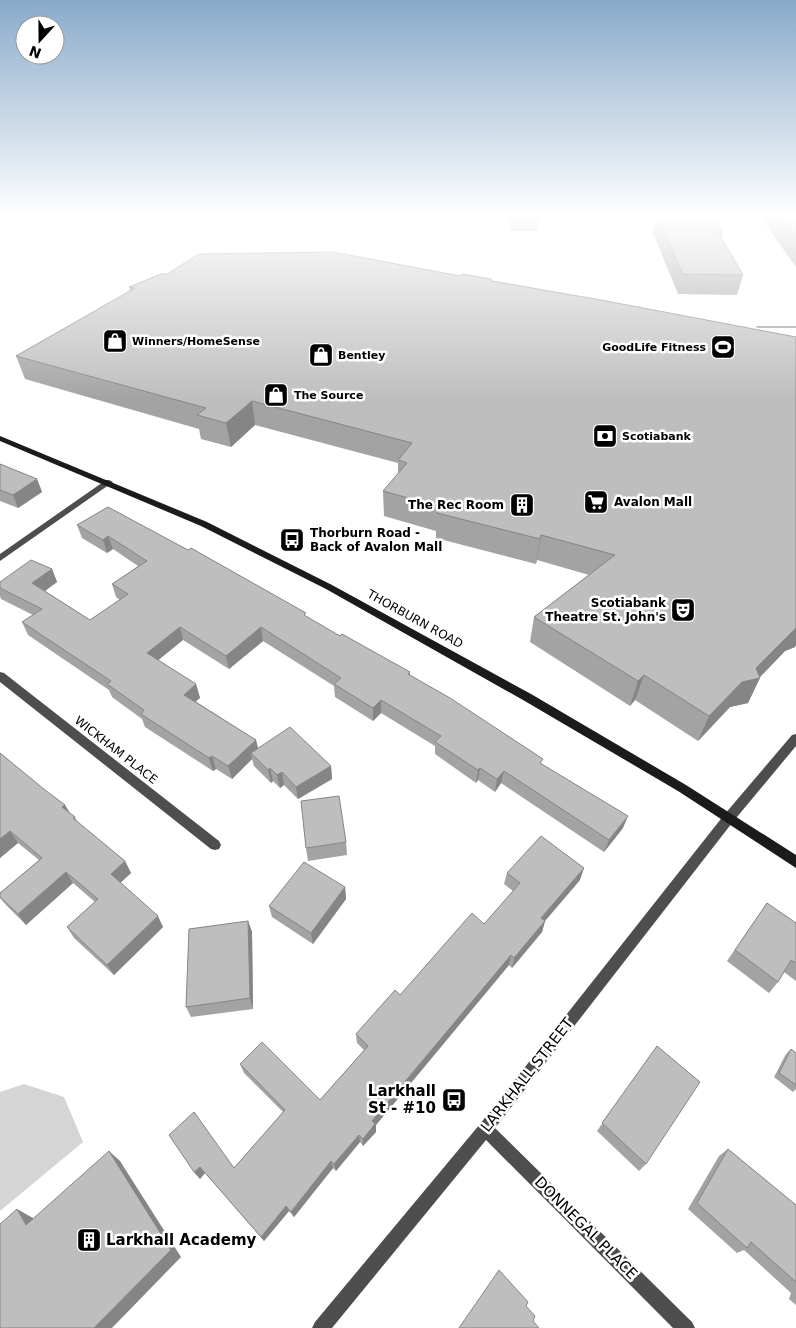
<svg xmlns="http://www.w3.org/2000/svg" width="796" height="1328" viewBox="0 0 796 1328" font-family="'DejaVu Sans',sans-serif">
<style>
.green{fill:#d5d5d5}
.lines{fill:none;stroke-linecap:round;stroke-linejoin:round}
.stream{fill:#9c9c9c;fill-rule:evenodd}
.minor{fill:#4e4e4e;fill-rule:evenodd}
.tertiary{fill:#4e4e4e;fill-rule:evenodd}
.secondary{fill:#1b1b1b;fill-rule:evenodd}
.wall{fill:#a3a3a3}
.shaded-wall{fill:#858585}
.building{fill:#bebebe;stroke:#858585}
.labels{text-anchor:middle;stroke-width:5;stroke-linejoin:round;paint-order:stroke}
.far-poi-label{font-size:11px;font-weight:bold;fill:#000;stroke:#fff;text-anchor:start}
.poi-label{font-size:12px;font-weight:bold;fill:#000;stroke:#fff;text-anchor:start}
.street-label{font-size:12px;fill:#000;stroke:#fff}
.near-street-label{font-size:15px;fill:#000;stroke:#fff}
.near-poi-label{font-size:15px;font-weight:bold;fill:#000;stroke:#fff;text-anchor:end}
</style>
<rect width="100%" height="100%" fill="#fff"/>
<!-- green -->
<path class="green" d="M24 1084 64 1097 83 1142 0 1211V1092Z"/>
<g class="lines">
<!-- stream -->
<path class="stream" d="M756 326H796V328H758L756 327Z"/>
<!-- minor -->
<path class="minor" d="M106 480H109L113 482 0 561V554Z
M0 672 4 673 219 841 221 845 219 849 215 850 211 849 0 682Z
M728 814 732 815 734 819 732 823 495 1128 692 1322 695 1328H673L486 1140 332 1328H312L315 1322 480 1124 724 815Z"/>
<!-- tertiary -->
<path class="tertiary" d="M796 734V746L732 823 728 824 724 823 722 819 724 815 792 735Z"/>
<!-- secondary -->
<path class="secondary" d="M0 436 207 522 332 585 531 694 686 785 796 855V868L678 791 523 700 326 589 201 526 0 441Z"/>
</g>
<!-- wall -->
<path class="wall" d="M508 214H539V216L538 231H511Z
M655 214H715L723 232 722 238 743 275 737 295 678 294 653 233 656 216Z
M766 214H796V267L763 221Z
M167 274 460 276 796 337V645L795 647 785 651 760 677 748 703 730 707 698 741 635 700 630 706 530 642 534 617 589 575 537 560 536 564 436 538V531L384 516 383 491 398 474V463L255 425 231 447 201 439 199 429 25 379 16 356 130 291 129 287Z
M0 464 37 479 42 492 18 508 0 501Z
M108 507 340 636 410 672V675L542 764 623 828 604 852 501 783 495 792 478 780 476 783 435 754V746L381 713 373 721 335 697 334 686 263 641 229 669 183 640 158 660 196 684 200 698 195 701 256 740 258 749 331 766 332 779 298 799 284 785 280 788 273 781 271 783 254 766 252 759 232 779 216 769 213 771 145 727 142 719 112 697 109 690 28 635 22 622 33 615 1 599 0 596V582L52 569 57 582 45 591 90 620 120 600 116 597 112 584 138 566 113 549 107 553 82 538 77 525Z
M0 753 45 790 65 805 70 813 75 817 78 823 125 861 131 873 120 883 163 927 114 975 74 938 67 927 95 902 73 883 26 925 7 906 0 898V893L39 860 18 843 0 858Z
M346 842 347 855 308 861 306 848Z
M507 873 580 880 545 921 542 932 512 968 509 965 376 1125V1132L363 1146 360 1142 336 1171 333 1168 294 1217 289 1211 264 1241 205 1173 200 1179 194 1172 234 1168 283 1112 244 1073 240 1064 320 1100 364 1050 357 1043 356 1034 484 924 513 891 504 884Z
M345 887 346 899 313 944 272 917 269 906Z
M767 903 796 923V981L784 972 778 982 769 993 727 961Z
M248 921 252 932 253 1009 191 1017 186 1007Z
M657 1046 646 1164 639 1171 597 1131Z
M791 1049 796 1053V1089L793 1092 774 1077 786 1054Z
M728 1149 796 1205V1305L789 1299 791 1293 744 1250 737 1253 688 1209 719 1156Z"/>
<!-- shaded-wall -->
<path class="shaded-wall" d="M252 401 255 425 231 447 226 423Z
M37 479 42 492 18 508 13 495Z
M541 535 537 560 536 564 540 539Z
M108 536 113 549 107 553 103 540Z
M52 569 57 582 38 596 32 583Z
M180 627 183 640 151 666 147 653Z
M261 627 263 641 229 669 226 656Z
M796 628V645L795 647 785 651 759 678H760L748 703 730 707 698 741 709 716Z
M644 675 635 700 630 706 638 681Z
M196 684 200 698 188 708 184 695Z
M381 700V713L373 721V708Z
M256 740 259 752 251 753 252 759 232 779 228 766Z
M212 756 216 769 213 771 209 758Z
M331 766 332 779 298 799 296 787Z
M270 768 273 781 271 783 268 770Z
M480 768 478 780 476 783 478 770Z
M504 771 501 783 495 792 497 779Z
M282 772 284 785 280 788 277 775Z
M65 805 72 817 62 807Z
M628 816 623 828 604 852 609 840Z
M10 831 18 843 0 858V839Z
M125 861 131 873 117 886 111 874Z
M584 868 580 880 538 929 541 918Z
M66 872 73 883 26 925 18 914Z
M345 887 346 899 313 944 311 933Z
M158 916 163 927 114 975 107 965Z
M248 921 252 932 253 1009 250 998Z
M545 921 542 932 512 968 514 958Z
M511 955 509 965 376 1125V1132L363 1146V1139L372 1121Z
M359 1135 360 1142 336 1171 334 1164Z
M109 1151 120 1161 181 1257 112 1328H94Z
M331 1161 333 1168 294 1217 291 1212Z
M200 1167 205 1173 200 1179 194 1172Z
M286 1206 289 1211 264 1241 261 1237Z
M17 1209 33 1218 42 1233 26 1225Z"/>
<!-- building -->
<path class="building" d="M512 214H539V216H512Z
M667 214H715L723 232H718L743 275 683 274 657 215H668Z
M778 214H796V238Z
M333 252 460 276 462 274 491 279 492 281 601 300 796 337V628L756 668 760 678 742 682 709 716 644 675 638 681 534 617 615 555 541 535 540 539 437 513 441 507 383 491 407 463 398 460 412 443 252 401 226 423 197 415 206 408 16 356 135 288 129 287 161 274H167L199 254Z
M0 464 37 479 13 495 0 490Z
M108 507 188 550 191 548 306 613 304 615 340 636 342 634 410 672 408 674 450 698 543 759 540 763 628 816 609 840 504 771 497 779 480 768 478 770 435 742 441 736 381 700 373 708 334 684 341 678 261 627 226 656 180 627 147 653 196 684 184 695 256 740 228 766 212 756 209 758 141 714 144 710 107 684 111 681 22 622 42 609 0 588V582L31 560 52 569 32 583 90 620 128 594 112 584 147 561 108 536 103 540 77 525Z
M290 727 331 766 296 787 282 772 277 775 270 768 268 770 251 753Z
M0 753 45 790 65 805 62 807 75 817 73 818 125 861 111 874 158 916 107 965 67 927 98 899 66 872 18 914 0 897V893L42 858 10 831 0 839Z
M339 796 346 842 306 848 301 801Z
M541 836 584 868 541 918 545 921 514 958 511 955 372 1121 375 1124 363 1139 359 1135 334 1164 331 1161 291 1212 286 1206 261 1237 200 1167 194 1172 169 1135 194 1112 234 1168 285 1110 240 1064 262 1042 320 1100 368 1046 356 1034 395 990 400 995 472 913 484 924 520 883 507 873Z
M304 862 345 887 311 933 269 906Z
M767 903 796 923V963L791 960 778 982 735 950Z
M248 921 250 998 186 1007 189 929Z
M657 1046 700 1082 646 1164 602 1123Z
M791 1049 796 1053V1085L779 1073Z
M728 1149 796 1205V1282L751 1242 747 1248 697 1203Z
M109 1151 171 1250 94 1328H0V1224L17 1209 26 1225Z
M499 1270 528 1302 526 1306 535 1316 533 1321 539 1328H459Z"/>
<!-- sky -->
<linearGradient id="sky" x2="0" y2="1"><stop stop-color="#89aaca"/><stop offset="0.54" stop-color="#fff"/><stop offset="1" stop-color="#fff" stop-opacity="0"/></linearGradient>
<rect width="796" height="400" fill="url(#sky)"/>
<!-- icons -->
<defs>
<symbol id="shop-square" viewBox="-11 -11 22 22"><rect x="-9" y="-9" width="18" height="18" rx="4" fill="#000" stroke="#fff"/><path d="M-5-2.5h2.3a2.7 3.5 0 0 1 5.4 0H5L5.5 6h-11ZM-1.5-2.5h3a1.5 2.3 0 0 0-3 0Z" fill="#fff"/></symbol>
<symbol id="stadium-square" viewBox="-11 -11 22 22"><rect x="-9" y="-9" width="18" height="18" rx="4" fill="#000" stroke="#fff"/><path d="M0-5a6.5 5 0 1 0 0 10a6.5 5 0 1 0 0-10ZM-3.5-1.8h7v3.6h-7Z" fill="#fff"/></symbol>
<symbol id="bank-square" viewBox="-11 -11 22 22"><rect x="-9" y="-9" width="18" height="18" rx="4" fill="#000" stroke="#fff"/><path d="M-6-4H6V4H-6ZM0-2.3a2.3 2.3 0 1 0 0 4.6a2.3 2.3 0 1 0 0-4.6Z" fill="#fff"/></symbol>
<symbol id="supermarket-square" viewBox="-11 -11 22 22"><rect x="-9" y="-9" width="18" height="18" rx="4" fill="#000" stroke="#fff"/><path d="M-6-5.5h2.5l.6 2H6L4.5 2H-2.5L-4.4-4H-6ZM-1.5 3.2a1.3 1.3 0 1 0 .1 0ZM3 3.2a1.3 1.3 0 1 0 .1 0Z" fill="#fff"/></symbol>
<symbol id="building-square" viewBox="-11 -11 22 22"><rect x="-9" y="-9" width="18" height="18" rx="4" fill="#000" stroke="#fff"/><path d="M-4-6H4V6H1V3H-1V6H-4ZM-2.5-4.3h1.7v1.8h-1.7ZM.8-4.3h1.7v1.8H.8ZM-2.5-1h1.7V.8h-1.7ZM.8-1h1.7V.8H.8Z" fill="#fff"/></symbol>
<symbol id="bus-square" viewBox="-11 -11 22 22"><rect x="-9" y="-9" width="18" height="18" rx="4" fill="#000" stroke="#fff"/><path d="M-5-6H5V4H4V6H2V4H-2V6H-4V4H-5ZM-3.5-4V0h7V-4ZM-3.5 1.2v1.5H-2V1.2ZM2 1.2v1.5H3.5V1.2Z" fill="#fff"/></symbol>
<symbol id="theatre-square" viewBox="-11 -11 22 22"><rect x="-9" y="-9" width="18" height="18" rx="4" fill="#000" stroke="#fff"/><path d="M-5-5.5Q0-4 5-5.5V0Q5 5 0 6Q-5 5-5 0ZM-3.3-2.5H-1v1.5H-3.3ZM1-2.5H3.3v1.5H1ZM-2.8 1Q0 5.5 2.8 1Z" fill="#fff"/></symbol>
</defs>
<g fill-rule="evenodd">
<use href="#shop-square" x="101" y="327" width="28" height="28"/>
<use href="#stadium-square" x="709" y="333" width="28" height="28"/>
<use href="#shop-square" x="307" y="341" width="28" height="28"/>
<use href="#shop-square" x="262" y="381" width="28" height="28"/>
<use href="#bank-square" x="591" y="422" width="28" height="28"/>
<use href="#supermarket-square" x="582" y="488" width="28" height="28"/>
<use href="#building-square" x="508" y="491" width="28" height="28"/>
<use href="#bus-square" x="278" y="526" width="28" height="28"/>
<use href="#theatre-square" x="669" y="596" width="28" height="28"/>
<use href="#bus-square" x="440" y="1086" width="28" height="28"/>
<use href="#building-square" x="75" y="1226" width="28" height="28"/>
</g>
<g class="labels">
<!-- far-poi labels -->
<g class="far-poi-label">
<text x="132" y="345">Winners/HomeSense</text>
<text x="706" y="351" text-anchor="end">GoodLife Fitness</text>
<text x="338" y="359">Bentley</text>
<text x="294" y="399">The Source</text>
<text x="622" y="440">Scotiabank</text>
</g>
<!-- poi labels -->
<g class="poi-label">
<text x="614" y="506">Avalon Mall</text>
<text x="504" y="509" text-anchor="end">The Rec Room</text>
<text x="310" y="537">Thorburn Road -<tspan x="310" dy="14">Back of Avalon Mall</tspan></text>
<text x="666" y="607" text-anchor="end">Scotiabank<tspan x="666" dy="14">Theatre St. John's</tspan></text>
</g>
<!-- street labels -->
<g class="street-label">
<text transform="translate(415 619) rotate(29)" y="4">THORBURN ROAD</text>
<text transform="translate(116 750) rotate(38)" y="4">WICKHAM PLACE</text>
</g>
<!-- near-street labels -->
<g class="near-street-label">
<text transform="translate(527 1075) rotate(-52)" y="5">LARKHALL STREET</text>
<text transform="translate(586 1228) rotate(45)" y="5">DONNEGAL PLACE</text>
</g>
<!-- near-poi labels -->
<g class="near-poi-label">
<text x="436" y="1096">Larkhall<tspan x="436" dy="17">St - #10</tspan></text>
<text x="106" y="1245" text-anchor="start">Larkhall Academy</text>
</g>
</g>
<!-- north arrow -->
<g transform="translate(40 40) rotate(201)"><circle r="24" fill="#ffffff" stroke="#999999"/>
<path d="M0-4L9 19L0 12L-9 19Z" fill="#000000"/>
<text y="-8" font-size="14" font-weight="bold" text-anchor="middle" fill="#000000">N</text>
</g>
</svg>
